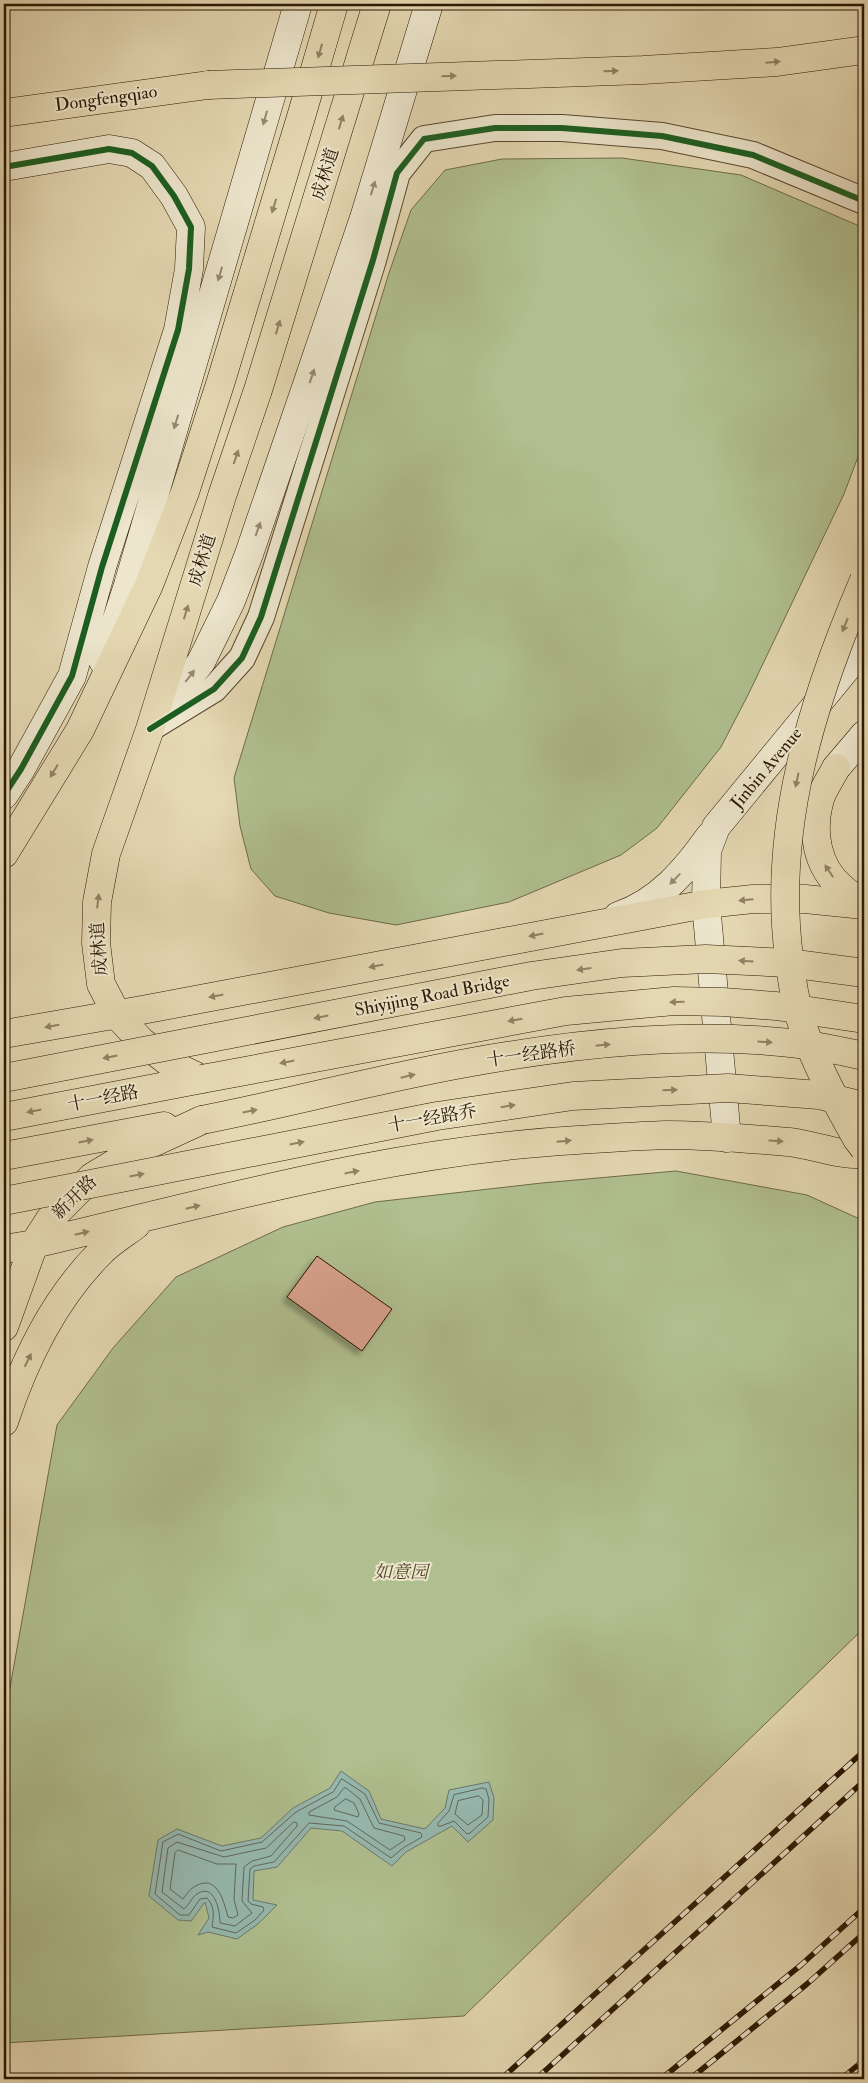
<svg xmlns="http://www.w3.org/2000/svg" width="868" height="2083" viewBox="0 0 868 2083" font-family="'IM FELL Double Pica','Noto Serif SC',serif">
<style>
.green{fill:#b0bf8f;stroke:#6e6b48}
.water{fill:#96b9b1;stroke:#6b786b}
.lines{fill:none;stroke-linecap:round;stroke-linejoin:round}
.shore{stroke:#60685a;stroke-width:1}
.building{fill:#d7a18c;stroke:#2b1702;filter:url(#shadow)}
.street-casing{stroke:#59472e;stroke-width:28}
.secondary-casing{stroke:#2b1702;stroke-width:29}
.primary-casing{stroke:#2b1702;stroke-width:29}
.highway-casing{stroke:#2b1702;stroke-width:29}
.street{stroke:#ede6cd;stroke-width:26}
.secondary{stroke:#ede6cd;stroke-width:28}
.primary{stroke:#e4d8b2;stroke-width:28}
.highway{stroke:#e4d8b2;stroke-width:28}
.rail-casing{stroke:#2b1702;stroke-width:5.5}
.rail{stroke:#ede6cd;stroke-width:4;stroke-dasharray:11;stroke-linecap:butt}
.primary-bridge-casing{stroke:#2b1702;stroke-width:29;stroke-linecap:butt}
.highway-bridge-casing{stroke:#2b1702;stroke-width:29;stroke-linecap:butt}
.primary-bridge{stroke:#e4d8b2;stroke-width:28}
.highway-bridge{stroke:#e4d8b2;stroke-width:28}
.cycleway-casing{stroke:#ede6cd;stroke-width:9}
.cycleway{stroke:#1b5e20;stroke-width:6}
.oneway{fill:#918163}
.oneway2{fill:#968972}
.labels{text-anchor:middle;stroke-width:4;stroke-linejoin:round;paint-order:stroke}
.street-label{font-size:18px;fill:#2b1702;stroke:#ede6cd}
.park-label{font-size:18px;font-style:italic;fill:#53492c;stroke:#ede6cd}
</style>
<defs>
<filter id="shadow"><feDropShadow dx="-4.5" dy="4.5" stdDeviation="2.5" flood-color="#0004"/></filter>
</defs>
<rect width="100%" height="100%" fill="#e4d8b2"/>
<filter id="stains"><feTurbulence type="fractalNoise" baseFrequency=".004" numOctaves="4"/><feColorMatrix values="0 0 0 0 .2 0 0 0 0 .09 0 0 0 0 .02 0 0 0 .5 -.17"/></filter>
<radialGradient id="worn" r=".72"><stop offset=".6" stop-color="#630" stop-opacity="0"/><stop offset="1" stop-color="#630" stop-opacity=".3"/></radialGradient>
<!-- green -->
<path class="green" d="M622 158 741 175 864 228V441L844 494 749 693 721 747 657 828 621 855 509 902 396 925 329 913 275 896 251 869 240 826 234 778 389 273 411 210 445 170 502 159Z
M676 1171 807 1195 864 1221V1628L464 2016 4 2043V1721L57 1425 113 1348 176 1277 283 1227 375 1202 542 1183Z"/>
<!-- water -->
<path class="water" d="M341 1771 369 1791 381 1819 425 1829 445 1808 449 1790 489 1782 494 1798 493 1820 468 1842 452 1826 406 1852 392 1866 342 1831 311 1828 277 1867 254 1871 253 1900 277 1905 258 1924 237 1939 208 1932 198 1935 209 1918 205 1902 191 1921 178 1920 149 1896 158 1840 177 1829 222 1846 261 1838 293 1808 330 1788Z"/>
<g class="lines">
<!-- shore -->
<path class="shore" d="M342 1779 365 1794 379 1823 421 1833 422 1837 403 1848 391 1858 344 1826 309 1823 274 1862 254 1866 250 1869 248 1901 251 1904 263 1907 264 1910 255 1920 236 1933 212 1927C213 1917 216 1908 207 1898L200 1899 189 1915H180L155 1894 163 1842 178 1834 221 1851 262 1842 296 1812 333 1792Z
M346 1788 360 1799 374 1828 404 1836 405 1840 390 1850 347 1821 309 1815V1812L337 1797 343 1789Z
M483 1788 486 1789 489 1799 488 1817 470 1833 467 1834 454 1821 441 1826H438V1823L449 1811 454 1795Z
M479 1796 483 1800 482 1815 468 1825 455 1814 458 1801Z
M346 1799 354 1803 359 1814 358 1817 334 1810 335 1807Z
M294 1822 297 1823V1826L271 1856 252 1861 244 1867 242 1901 252 1913 235 1926 220 1923C220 1912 215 1882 197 1894 192 1897 189 1905 184 1909L162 1892 168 1848 177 1842 224 1857 266 1848Z
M178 1850 217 1864H236L234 1899 238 1915 233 1918 228 1917C224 1902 217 1872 194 1887 189 1890 186 1895 183 1899L170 1889 175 1853Z"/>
</g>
<!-- building -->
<path class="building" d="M317 1256 392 1309 362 1351 287 1297Z"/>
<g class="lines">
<defs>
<path id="street" d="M152 727 214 689 242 658 261 617 373 260 397 173 424 139 495 128H562L662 136 753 155 864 201"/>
<path id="secondary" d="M4 167 109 149 132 153 152 166 174 196 191 227 189 269 178 330 102 567 72 676 21 769 4 795
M103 661 128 585 298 4
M152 725 201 662 231 601 249 554 364 218 429 4
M836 768 864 735
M618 916C659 902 685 871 710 836
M727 1138 706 904 707 851 716 827 864 647"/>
<path id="primary" d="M836 768C831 778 823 789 820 799 811 831 816 866 842 888 848 894 857 899 864 903
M4 854 80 730 149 585 185 492 221 381 301 117 334 4
M4 1034 142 1010 706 904 753 899H805L864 905
M202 1079 171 1064 141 1041 117 1015 101 984 96 943 97 902 106 854 150 729 222 496 258 390 377 4
M4 1117 202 1079
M4 1156 164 1126
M4 1249 34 1244C213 1202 394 1150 578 1140 608 1138 637 1136 667 1135 707 1135 749 1139 789 1142 815 1145 839 1156 864 1154
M4 1327 34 1244 50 1219 92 1177 135 1151 202 1120
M4 1422C24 1361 54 1299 100 1253 110 1242 124 1234 136 1225"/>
<path id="highway" d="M4 113 208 85"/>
</defs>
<!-- street casing -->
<use href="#street" class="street-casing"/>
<!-- secondary casing -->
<use href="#secondary" class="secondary-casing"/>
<!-- primary casing -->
<use href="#primary" class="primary-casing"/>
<!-- highway casing -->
<use href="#highway" class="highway-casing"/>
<!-- street -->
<use href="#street" class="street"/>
<!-- secondary -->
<use href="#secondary" class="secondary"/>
<!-- primary -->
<use href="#primary" class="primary"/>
<!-- highway -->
<use href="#highway" class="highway"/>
<defs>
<path id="rail" d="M501 2079 864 1751
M536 2079 864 1781
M661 2079 801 1965 864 1908
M690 2079 807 1984 864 1933
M841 2079 864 2060"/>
</defs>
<!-- rail casing -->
<use href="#rail" class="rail-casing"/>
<!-- rail -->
<use href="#rail" class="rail"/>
<defs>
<path id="primary-bridge" d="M4 1078 531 976 622 963 706 959 788 963 864 973
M202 1079 566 1011 674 1001 723 1002 776 1006 864 1019
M202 1120C289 1103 374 1080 461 1064 574 1043 694 1030 808 1045 827 1048 846 1052 864 1056
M4 1201 437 1116 573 1096 728 1088 819 1095 864 1106"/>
<path id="highway-bridge" d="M208 85 643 70 777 62 864 50
M864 580C813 699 772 826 789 957 792 980 795 1004 803 1027 817 1067 836 1102 857 1139L864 1148"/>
</defs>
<!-- primary-bridge casing -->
<use href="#primary-bridge" class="primary-bridge-casing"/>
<!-- highway-bridge casing -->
<use href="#highway-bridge" class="highway-bridge-casing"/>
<!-- primary-bridge -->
<use href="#primary-bridge" class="primary-bridge"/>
<!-- highway-bridge -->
<use href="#highway-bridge" class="highway-bridge"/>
<defs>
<path id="cycleway" d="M4 167 109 149 132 153 152 166 174 196 191 227 189 269 178 330 102 567 72 676 21 769 4 795
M150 729 214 689 242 658 261 617 373 260 397 173 424 139 495 128H562L662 136 753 155 864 201"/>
</defs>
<!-- cycleway casing -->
<use href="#cycleway" class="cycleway-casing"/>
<!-- cycleway -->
<use href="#cycleway" class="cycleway"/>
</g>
<!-- one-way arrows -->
<defs><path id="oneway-solid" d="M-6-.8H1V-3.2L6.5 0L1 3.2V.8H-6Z" transform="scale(1.25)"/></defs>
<g class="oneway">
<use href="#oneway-solid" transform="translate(320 51) rotate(106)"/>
<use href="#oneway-solid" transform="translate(773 62) rotate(-5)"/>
<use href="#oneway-solid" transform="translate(611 71) rotate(-2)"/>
<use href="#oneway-solid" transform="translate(449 76) rotate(-2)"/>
<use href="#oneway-solid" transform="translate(341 122) rotate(-73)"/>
<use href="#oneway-solid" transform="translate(274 206) rotate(107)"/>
<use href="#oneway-solid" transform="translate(278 327) rotate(-73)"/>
<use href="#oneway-solid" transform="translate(236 457) rotate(-71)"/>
<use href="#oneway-solid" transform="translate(186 612) rotate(-73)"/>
<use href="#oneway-solid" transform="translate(845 625) rotate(112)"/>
<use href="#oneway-solid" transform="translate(54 771) rotate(121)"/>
<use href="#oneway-solid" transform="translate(797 780) rotate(102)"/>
<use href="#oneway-solid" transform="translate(829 871) rotate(-124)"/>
<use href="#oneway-solid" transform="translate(746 900) rotate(175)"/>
<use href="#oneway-solid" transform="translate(98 901) rotate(-83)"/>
<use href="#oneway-solid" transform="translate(536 935) rotate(169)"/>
<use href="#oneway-solid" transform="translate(746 961) rotate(-177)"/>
<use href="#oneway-solid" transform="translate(376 966) rotate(169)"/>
<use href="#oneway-solid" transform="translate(584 969) rotate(172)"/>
<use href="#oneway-solid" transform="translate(216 996) rotate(169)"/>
<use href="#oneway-solid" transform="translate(677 1002) rotate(179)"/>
<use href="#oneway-solid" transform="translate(321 1017) rotate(169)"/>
<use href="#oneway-solid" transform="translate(515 1020) rotate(170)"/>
<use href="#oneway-solid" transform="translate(52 1026) rotate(170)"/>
<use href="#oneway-solid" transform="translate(765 1042) rotate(4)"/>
<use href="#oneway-solid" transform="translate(603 1045) rotate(-6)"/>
<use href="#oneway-solid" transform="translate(110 1057) rotate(169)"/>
<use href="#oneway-solid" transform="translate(287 1062) rotate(169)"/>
<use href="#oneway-solid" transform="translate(408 1076) rotate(-13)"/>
<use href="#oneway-solid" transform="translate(670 1090) rotate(-2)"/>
<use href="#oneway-solid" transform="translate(508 1106) rotate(-9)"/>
<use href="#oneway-solid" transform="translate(34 1111) rotate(169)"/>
<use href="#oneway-solid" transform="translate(250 1111) rotate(-11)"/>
<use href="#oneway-solid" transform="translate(86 1141) rotate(-11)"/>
<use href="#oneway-solid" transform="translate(564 1141) rotate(-5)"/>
<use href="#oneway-solid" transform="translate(776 1141) rotate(4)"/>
<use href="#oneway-solid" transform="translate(297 1143) rotate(-11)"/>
<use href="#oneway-solid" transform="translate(352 1172) rotate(-11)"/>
<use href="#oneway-solid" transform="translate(137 1175) rotate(-11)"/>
<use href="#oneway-solid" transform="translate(193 1207) rotate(-13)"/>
<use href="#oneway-solid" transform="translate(82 1233) rotate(-13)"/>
<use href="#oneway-solid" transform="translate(28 1360) rotate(-64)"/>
</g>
<g class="oneway2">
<use href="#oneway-solid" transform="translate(265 118) rotate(106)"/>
<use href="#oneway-solid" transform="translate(373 188) rotate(-73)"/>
<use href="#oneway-solid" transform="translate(220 274) rotate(106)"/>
<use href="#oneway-solid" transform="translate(312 376) rotate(-71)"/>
<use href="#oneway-solid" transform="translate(176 422) rotate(107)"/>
<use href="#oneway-solid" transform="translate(258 529) rotate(-71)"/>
<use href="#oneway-solid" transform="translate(190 676) rotate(-52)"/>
<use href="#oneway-solid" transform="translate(675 879) rotate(134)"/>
</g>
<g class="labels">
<!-- street labels -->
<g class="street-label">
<text transform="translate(106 98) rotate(-8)" y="6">Dongfengqiao</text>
<text transform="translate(325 174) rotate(-73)" y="6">成林道</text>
<text transform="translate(202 560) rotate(-73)" y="6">成林道</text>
<text transform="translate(766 768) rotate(-50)" y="6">Jinbin Avenue</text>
<text transform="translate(99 949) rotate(-94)" y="6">成林道</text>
<text transform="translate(432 995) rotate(-11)" y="6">Shiyijing Road Bridge</text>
<text transform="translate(531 1054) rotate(-8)" y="6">十一经路桥</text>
<text transform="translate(103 1098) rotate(-11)" y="6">十一经路</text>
<text transform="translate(432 1118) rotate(-10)" y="6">十一经路乔</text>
<text transform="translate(74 1197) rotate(-44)" y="6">新开路</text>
</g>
<!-- park labels -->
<g class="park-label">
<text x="401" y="1578">如意园</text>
</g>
</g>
<!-- margin -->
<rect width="868" height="2083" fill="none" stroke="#e4d8b2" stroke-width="20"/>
<rect x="5" y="5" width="858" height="2073" fill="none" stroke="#2b1702" stroke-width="2.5"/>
<rect x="10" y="10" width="848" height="2063" fill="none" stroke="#2b1702"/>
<rect width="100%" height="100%" filter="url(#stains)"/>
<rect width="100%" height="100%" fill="url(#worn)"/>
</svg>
